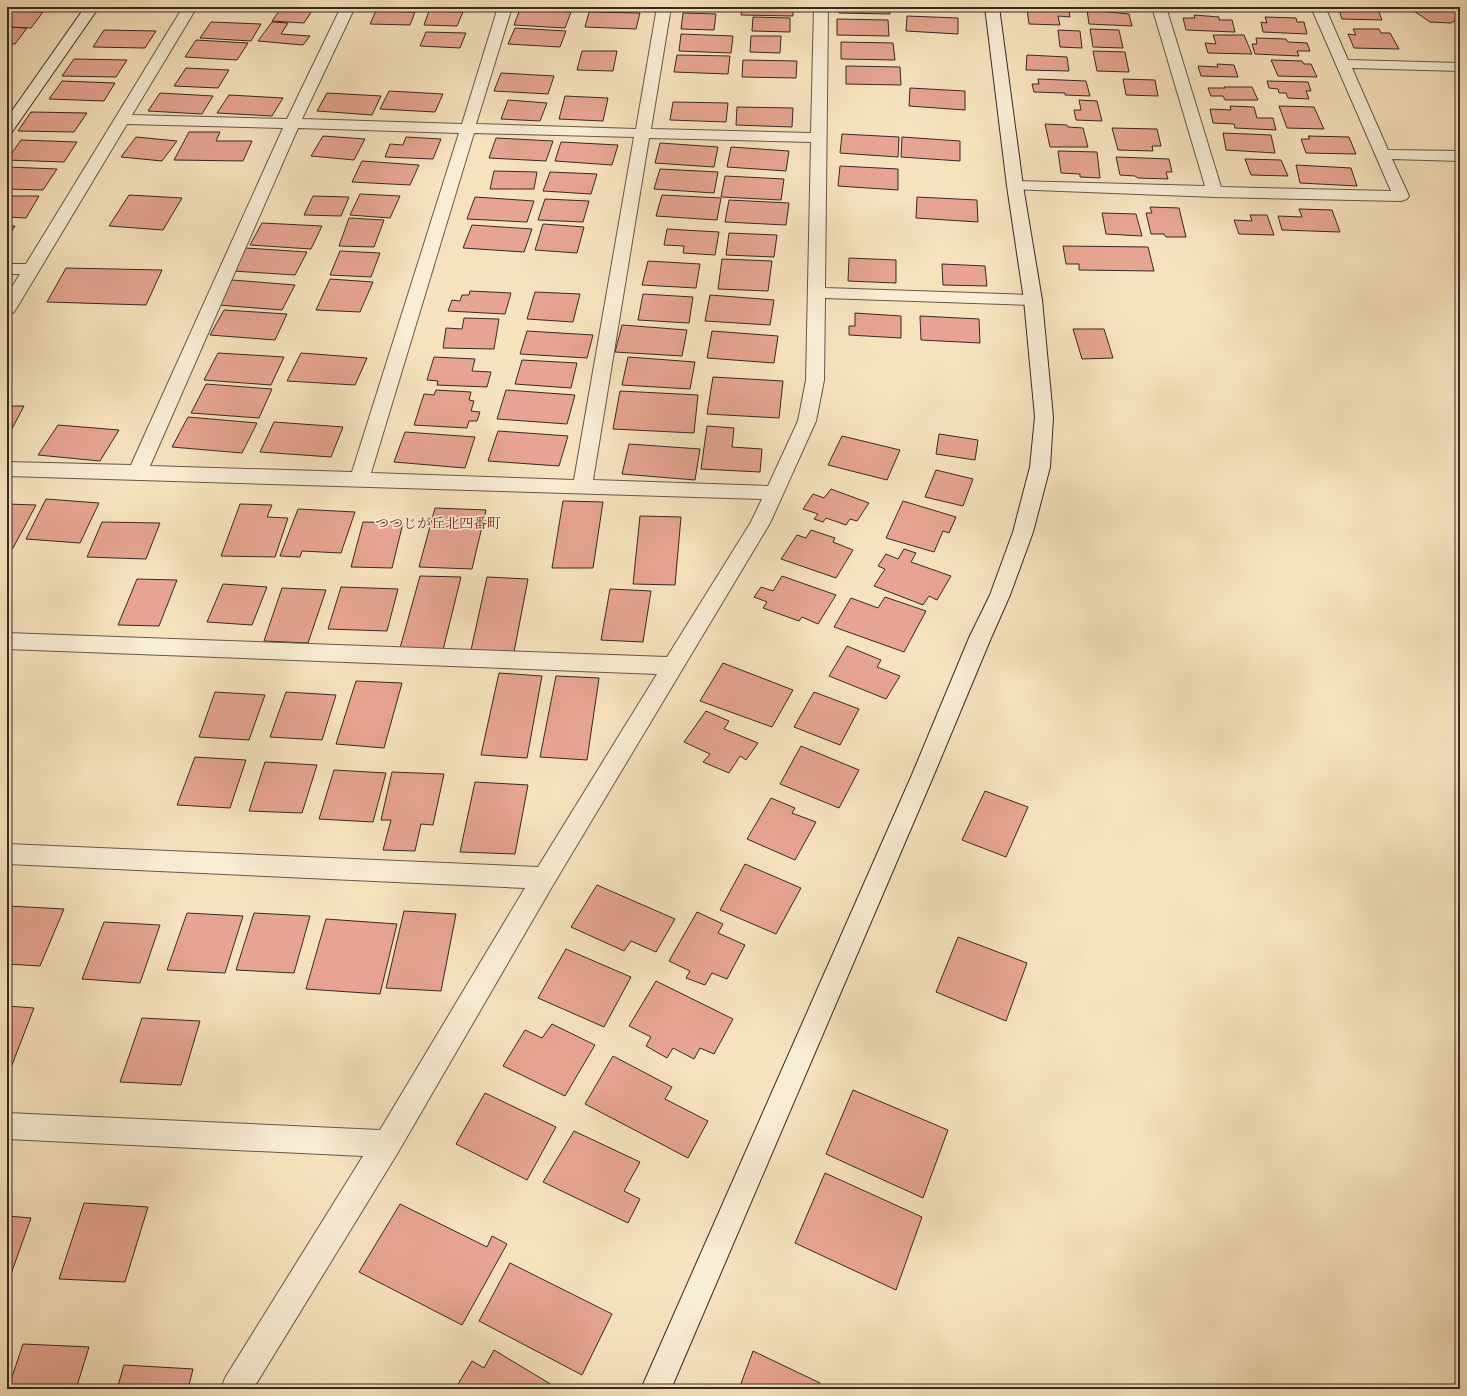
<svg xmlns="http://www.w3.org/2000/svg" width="1467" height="1396" viewBox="0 0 1467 1396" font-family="'IM FELL English','Noto Serif JP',serif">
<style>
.building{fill:#e7a492;stroke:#372922}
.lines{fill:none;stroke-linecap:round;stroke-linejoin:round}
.street-casing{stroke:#675849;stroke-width:2}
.secondary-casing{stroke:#372922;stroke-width:2}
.street{fill:#f9edd5;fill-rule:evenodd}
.secondary{fill:#f9edd5;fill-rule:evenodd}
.labels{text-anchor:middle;stroke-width:3.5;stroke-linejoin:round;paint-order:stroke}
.quarter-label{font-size:14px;fill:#7a1f14;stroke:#f9edd5}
</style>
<rect width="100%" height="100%" fill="#f6e3be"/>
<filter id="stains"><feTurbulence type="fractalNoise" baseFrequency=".005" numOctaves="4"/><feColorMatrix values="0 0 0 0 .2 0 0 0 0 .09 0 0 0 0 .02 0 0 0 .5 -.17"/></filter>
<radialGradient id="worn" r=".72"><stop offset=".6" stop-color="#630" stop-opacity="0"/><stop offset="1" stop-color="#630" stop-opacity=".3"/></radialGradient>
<!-- building -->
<path class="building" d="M282 7H302L314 8 304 23 272 21Z
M691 7H728V11L690 10Z
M742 7H793V16L741 15Z
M839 7H889L890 14 839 13Z
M1180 7H1220L1221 10 1180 9Z
M1244 7H1275L1277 11 1245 10Z
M1338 7H1377L1382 20 1342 19Z
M1415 7H1455L1460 12V16L1458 19 1451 23 1430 22 1414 11Z
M520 9 571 12 565 28 514 25Z
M1027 9 1069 10 1070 17 1058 16 1060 25 1029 24Z
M1087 10 1129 14 1132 26 1089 24Z
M7 11 43 12 31 28 7 27Z
M376 11 415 12 410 25 370 24Z
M429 11 463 12 457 26 424 25Z
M589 12 640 13 636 29 585 27Z
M683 13 716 14 714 30 681 29Z
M1194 15 1219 17V20H1232L1235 32 1186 30 1183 18H1195Z
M907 16 958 18V34L906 31Z
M753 17 790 18V32L752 31Z
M1265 17 1296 18 1297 22H1304L1307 34 1263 32 1261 22 1267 23Z
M837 19 888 20 889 36 837 35Z
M211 22 261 24 251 41 200 38Z
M272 22 288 23 281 34 310 36 303 45 258 41Z
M7 27 27 28 15 44H7Z
M515 28 566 31 560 47 508 44Z
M1090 29 1119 30 1123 48 1093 47Z
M1353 29H1379L1381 33H1390L1399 49 1354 48 1348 34 1356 35Z
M104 30 156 31 145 48 93 47Z
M1058 30 1080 31 1082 48 1060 47Z
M426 32 466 33 460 48 420 46Z
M681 34 733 36 731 53 679 51Z
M1213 35H1244L1252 54 1208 53 1205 43 1216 44Z
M751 36H781L780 53 750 52Z
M1256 38 1286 39 1288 42 1307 43 1310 51H1297L1299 56 1255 54 1252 44H1257Z
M196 40 248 43 237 60 185 57Z
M841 42 893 43 895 60 841 59Z
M582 51H617L613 71 577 70Z
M1093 51 1125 52 1129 72 1097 71Z
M677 55 730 56 728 74 674 72Z
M1027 55 1067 57 1069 71 1026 70Z
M74 59 127 60 116 77 62 76Z
M743 60 797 61 796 78 742 77Z
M1271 60 1302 61 1304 64H1311L1317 77 1278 76Z
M1217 64 1234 65 1238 77 1201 76 1198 66 1218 67Z
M846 66 900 67 901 85 846 84Z
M186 68 229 70 218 88 174 86Z
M501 73 554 76 548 94 494 91Z
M1038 79 1086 81 1090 96 1065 95V93L1034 92 1032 84H1039Z
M1123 79 1155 80 1158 96 1126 95Z
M62 81 115 83 104 101 49 99Z
M1267 81 1308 82 1311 91H1306L1309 99 1288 98 1286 93H1279L1278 89 1269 88Z
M1224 87H1252L1258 100H1225L1223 96H1211L1208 88H1225Z
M910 88 965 91V110L909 106Z
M389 91 443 94 435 112 380 109Z
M160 93 213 96 202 114 148 111Z
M327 93 381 96 372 115 317 111Z
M229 95 283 98 272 116 217 113Z
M565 96 608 98 603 121 559 119Z
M508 100 547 103 540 121 501 119Z
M1079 100 1097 101 1102 121 1076 120 1074 110H1081Z
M673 102 728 103 726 122 670 120Z
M1230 106 1254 107 1257 118H1273L1276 130 1235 128 1234 124 1213 123 1210 109 1231 110Z
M1279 106 1314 107 1324 129 1287 128Z
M737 107 793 108 792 127 736 125Z
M31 112 87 113 74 132 18 131Z
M1045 124 1067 125 1068 127 1083 128 1088 147H1050Z
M1112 128 1157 129 1161 146H1152L1153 151 1118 150Z
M189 132H220L216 141H252L243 161 174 160Z
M1223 133 1271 135 1275 153 1226 150Z
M842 134 899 137 898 157 840 153Z
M323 136 365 139 354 160 311 156Z
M1308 136 1349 137 1356 154 1306 153 1301 139H1310Z
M136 137 177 141 162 161 121 157Z
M406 137 441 139 433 159 385 157 390 144 403 145Z
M902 137 960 141V161L901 157Z
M496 138 553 141 546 161 489 158Z
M21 140 77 142 64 162 7 160Z
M561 142 618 145 612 165 555 161Z
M660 143 718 147 714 167 655 163Z
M731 147 789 151 786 171 727 167Z
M1058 151 1097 152 1100 178 1080 177V174L1061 173Z
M1116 157 1169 159 1172 172H1166L1168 179 1138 178 1135 176 1120 175Z
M1245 159 1281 160 1288 176 1251 175Z
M362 161 419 165 410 185 352 182Z
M1296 165 1351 168 1357 186 1300 183Z
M840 166 898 169V190L838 186Z
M7 167 57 169 43 190 7 189Z
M660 169 718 172 714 193 654 189Z
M494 171 537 172 534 189H490Z
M550 172 597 174 591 194 543 191Z
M725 176 784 179 781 200 721 197Z
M360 194 400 196 390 218 350 215Z
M129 195 182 198 163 230 109 226Z
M662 195 721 198 717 220 656 216Z
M7 196H39L26 218 7 217Z
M313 196 349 197 341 216 304 215Z
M475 197 534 201 527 222 467 219Z
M917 197 977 200 978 222 916 218Z
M545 199 589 201 583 222 538 220Z
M729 200 789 203 786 225 725 222Z
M1150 207 1179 208 1186 237H1166L1164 234H1151L1146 213H1152Z
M1299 209 1332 210 1340 232 1282 230 1278 216 1302 217Z
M1102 213 1136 214 1142 236 1106 234Z
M1250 215H1267L1274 235 1239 234 1234 220 1252 221Z
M349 218 384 220 374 247 339 246Z
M262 223 322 226 311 249 250 245Z
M543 224 584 227 577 253 535 250Z
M472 225 532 229 524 252 463 248Z
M7 226H15L7 239Z
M667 229 719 232 715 255 683 253 684 246 664 245Z
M729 233 777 235 774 257 726 255Z
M1063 246 1148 247 1154 271 1079 270V264H1066Z
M246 248 307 252 295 275 233 271Z
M340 251 380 253 371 277 330 275Z
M849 258 896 260V283L848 281Z
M722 259 772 261 768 291 718 289Z
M648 261 700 264 696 288 642 285Z
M942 264 985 266 987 286 943 285Z
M66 268 162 270 146 305 47 302Z
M330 279 373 282 360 312 316 310Z
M232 280 295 285 282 310 218 305Z
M470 291 511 293 505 314 448 311 452 300 460 301 462 295H469Z
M535 292 580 294 573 322 527 319Z
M643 294 693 297 689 323 638 320Z
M710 295 774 300 770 325 705 321Z
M224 310 287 314 275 340 210 335Z
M855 313 901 316V338L849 335V326H855Z
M920 316 979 319 980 343 921 340Z
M464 318 499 319 494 349 443 348 446 328 462 329Z
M622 325 687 330 682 356 615 352Z
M1073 329H1104L1113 358 1082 359Z
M527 331 593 335 587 358 520 354Z
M712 331 778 336 774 363 707 358Z
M218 353 284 357 271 385 204 380Z
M301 353 367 358 355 385 287 381Z
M434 357 475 359 472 371 491 372 487 387 437 385 438 381 427 380Z
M628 357 695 362 690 389 622 385Z
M522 360 577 363 571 388 515 384Z
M713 377 783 381 779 418 707 414Z
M206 384 272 389 259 418 191 413Z
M436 390 471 392 469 400 474 401 471 411 480 412 477 421H469L467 428 414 425 424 394 434 395Z
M506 390 575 395 567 424 497 419Z
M620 391 698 395 694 433 613 429Z
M7 406H24L7 438Z
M188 417 257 423 242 453 172 447Z
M274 422 343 427 331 457 260 452Z
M58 425 119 430 100 461 38 455Z
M707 426 734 428 732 447 762 449 760 472 701 469Z
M498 431 568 436 559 466 488 461Z
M405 432 475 437 465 468 394 462Z
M939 434 978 440 975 460 936 454Z
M842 436 900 450 887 480 828 465Z
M629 444 700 449 695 480 622 474Z
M936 470 973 479 963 506 925 497Z
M831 489 869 503 857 521 850 519 846 525 826 518 823 522 814 519 818 514 803 509 813 494 824 498Z
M46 499 99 503 80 543 26 539Z
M563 501 603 502 593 568H552Z
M903 501 956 517 949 533 943 531 934 552 886 538Z
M7 504 36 505 13 548H7Z
M240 504 272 505 267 517 288 518 275 557 221 556Z
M435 508 486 510 472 569 419 567Z
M298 509 355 512 341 553 302 551 300 557 280 556Z
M640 516 681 517 675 585 633 584Z
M102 522 160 523 146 559 87 557Z
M363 522 403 523 392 568 351 567Z
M811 530 835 538 833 542 853 550 836 578 781 559 797 535 806 538Z
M904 549 916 553 911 562 951 576 937 600 929 596 923 605 874 586 885 569 878 566 886 554 898 559Z
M420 576 461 577 443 650 400 648Z
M782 576 836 595 818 624 802 617 799 621 763 608 767 602 754 597 761 587 773 591Z
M487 577 528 579 514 652 471 650Z
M137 579 177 580 159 626 118 625Z
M223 584 267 587 252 625 207 622Z
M341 587 398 589 387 631 328 629Z
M282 588 326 590 308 643 264 641Z
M610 589 651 591 643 642 601 640Z
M885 597 926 611 904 652 834 627 851 598 878 608Z
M847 646 881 660 877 667 900 676 886 699 829 676Z
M723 663 793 690 772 727 700 701Z
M499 673 542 676 527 758 481 755Z
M556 676 599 678 587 760 540 757Z
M356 681 402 683 384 748 336 744Z
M215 692 265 695 249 740 199 737Z
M286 692 336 695 322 740 270 737Z
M814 692 859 709 840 745 794 727Z
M706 711 729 721 724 729 758 743 746 760 740 756 729 773 703 762 710 754 684 742Z
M801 746 859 770 839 808 780 784Z
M195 757 246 760 230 808 177 805Z
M265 762 317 765 302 813 249 811Z
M334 770 386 773 373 822 319 819Z
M392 772 444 774 433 825 421 824 415 851 383 850 391 820H381Z
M475 782 528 785 515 854 460 852Z
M985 791 1028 807 1006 857 962 840Z
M771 798 795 808 792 813 816 822 795 860 747 839Z
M745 864 801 888 776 934 720 910Z
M597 885 675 919 656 952 631 941 624 951 571 927Z
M8 906 64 909 40 966 7 964Z
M404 911 456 914 441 991 386 988Z
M697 912 723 924 718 933 745 945 727 979 712 973 705 985 686 978 690 971 669 961Z
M187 913 243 916 225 973 167 970Z
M254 913 310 916 294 973 236 970Z
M326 919 397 924 380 994 306 989Z
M104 922 160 925 140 983 82 979Z
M958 937 1027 963 1006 1021 936 992Z
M566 949 631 977 604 1027 538 998Z
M656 981 733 1019 714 1054 700 1048 694 1059 673 1048 667 1058 646 1046 651 1037 629 1026Z
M7 1006 34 1008 10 1070H7Z
M142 1018 200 1021 181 1085 120 1082Z
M552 1024 595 1045 565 1096 503 1066 525 1030 542 1038Z
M613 1056 672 1087 665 1099 708 1121 688 1158 585 1104Z
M853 1090 948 1130 923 1198 826 1154Z
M485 1093 556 1127 527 1180 456 1144Z
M574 1131 640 1162 624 1191 640 1199 628 1223 543 1182Z
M825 1173 922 1217 896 1290 795 1243Z
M84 1203 148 1207 125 1282 59 1279Z
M400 1204 487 1247 492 1236 507 1244 462 1325 359 1272Z
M7 1216 31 1218 7 1285Z
M510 1263 612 1314 582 1375 479 1321Z
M23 1344 89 1347 76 1389H8Z
M494 1350 557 1388V1389H455L472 1361 484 1368Z
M753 1351 820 1383 817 1389H739Z
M124 1365 193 1369 188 1389H117Z"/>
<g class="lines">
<defs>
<path id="street" d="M183 7H197L132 115 287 119 341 7H355L302 119 462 124 498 7H512L476 124 636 129 657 7H671L651 129 811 133 814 7H828L825 288 1033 295 1039 296 1042 300 1039 304 1033 305 825 298 824 380 816 421 770 523 553 885 397 1154 253 1389H221L225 1378 363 1156 7 1139V1113L380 1130 525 888 7 864V844L538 867 657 674 7 649V633L667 657 751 522 762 499 7 476V462L131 465 283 128 127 124 16 309 13 313 7 314V295L20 274H7V264H26ZM298 128 459 133 352 472 150 466ZM474 133 634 137 574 480 371 473ZM649 138 811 142 806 380 798 421 768 486 593 480Z
M1152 7H1166L1221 187 1391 191 1311 7H1325L1348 60 1460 63V71L1352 68 1388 150 1460 151V161L1392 159 1409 196 1407 199 1401 201 1215 197 1009 189 1007 186 1009 183 1015 181 1205 186Z"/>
<path id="secondary" d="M85 7H99L12 132 7 133V118Z
M985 7H999L1023 186 1042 300 1053 417 1050 467 1033 532 1010 595 991 638 933 777 671 1389H641L911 777 969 638 990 595 1013 532 1030 467 1035 417 1024 300 1007 186Z"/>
</defs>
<!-- street casing -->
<use href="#street" class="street-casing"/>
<!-- secondary casing -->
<use href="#secondary" class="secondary-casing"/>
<!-- street -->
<use href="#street" class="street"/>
<!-- secondary -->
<use href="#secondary" class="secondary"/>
</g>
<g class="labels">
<!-- quarter labels -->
<g class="quarter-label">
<text x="438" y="528">つつじが丘北四番町</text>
</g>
</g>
<!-- margin -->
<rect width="1467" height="1396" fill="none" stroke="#f6e3be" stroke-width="24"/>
<rect x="8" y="8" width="1451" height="1380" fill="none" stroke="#372922" stroke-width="2"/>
<rect x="12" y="12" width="1443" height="1372" fill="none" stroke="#372922"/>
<rect width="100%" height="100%" filter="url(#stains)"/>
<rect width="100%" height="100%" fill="url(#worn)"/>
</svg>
